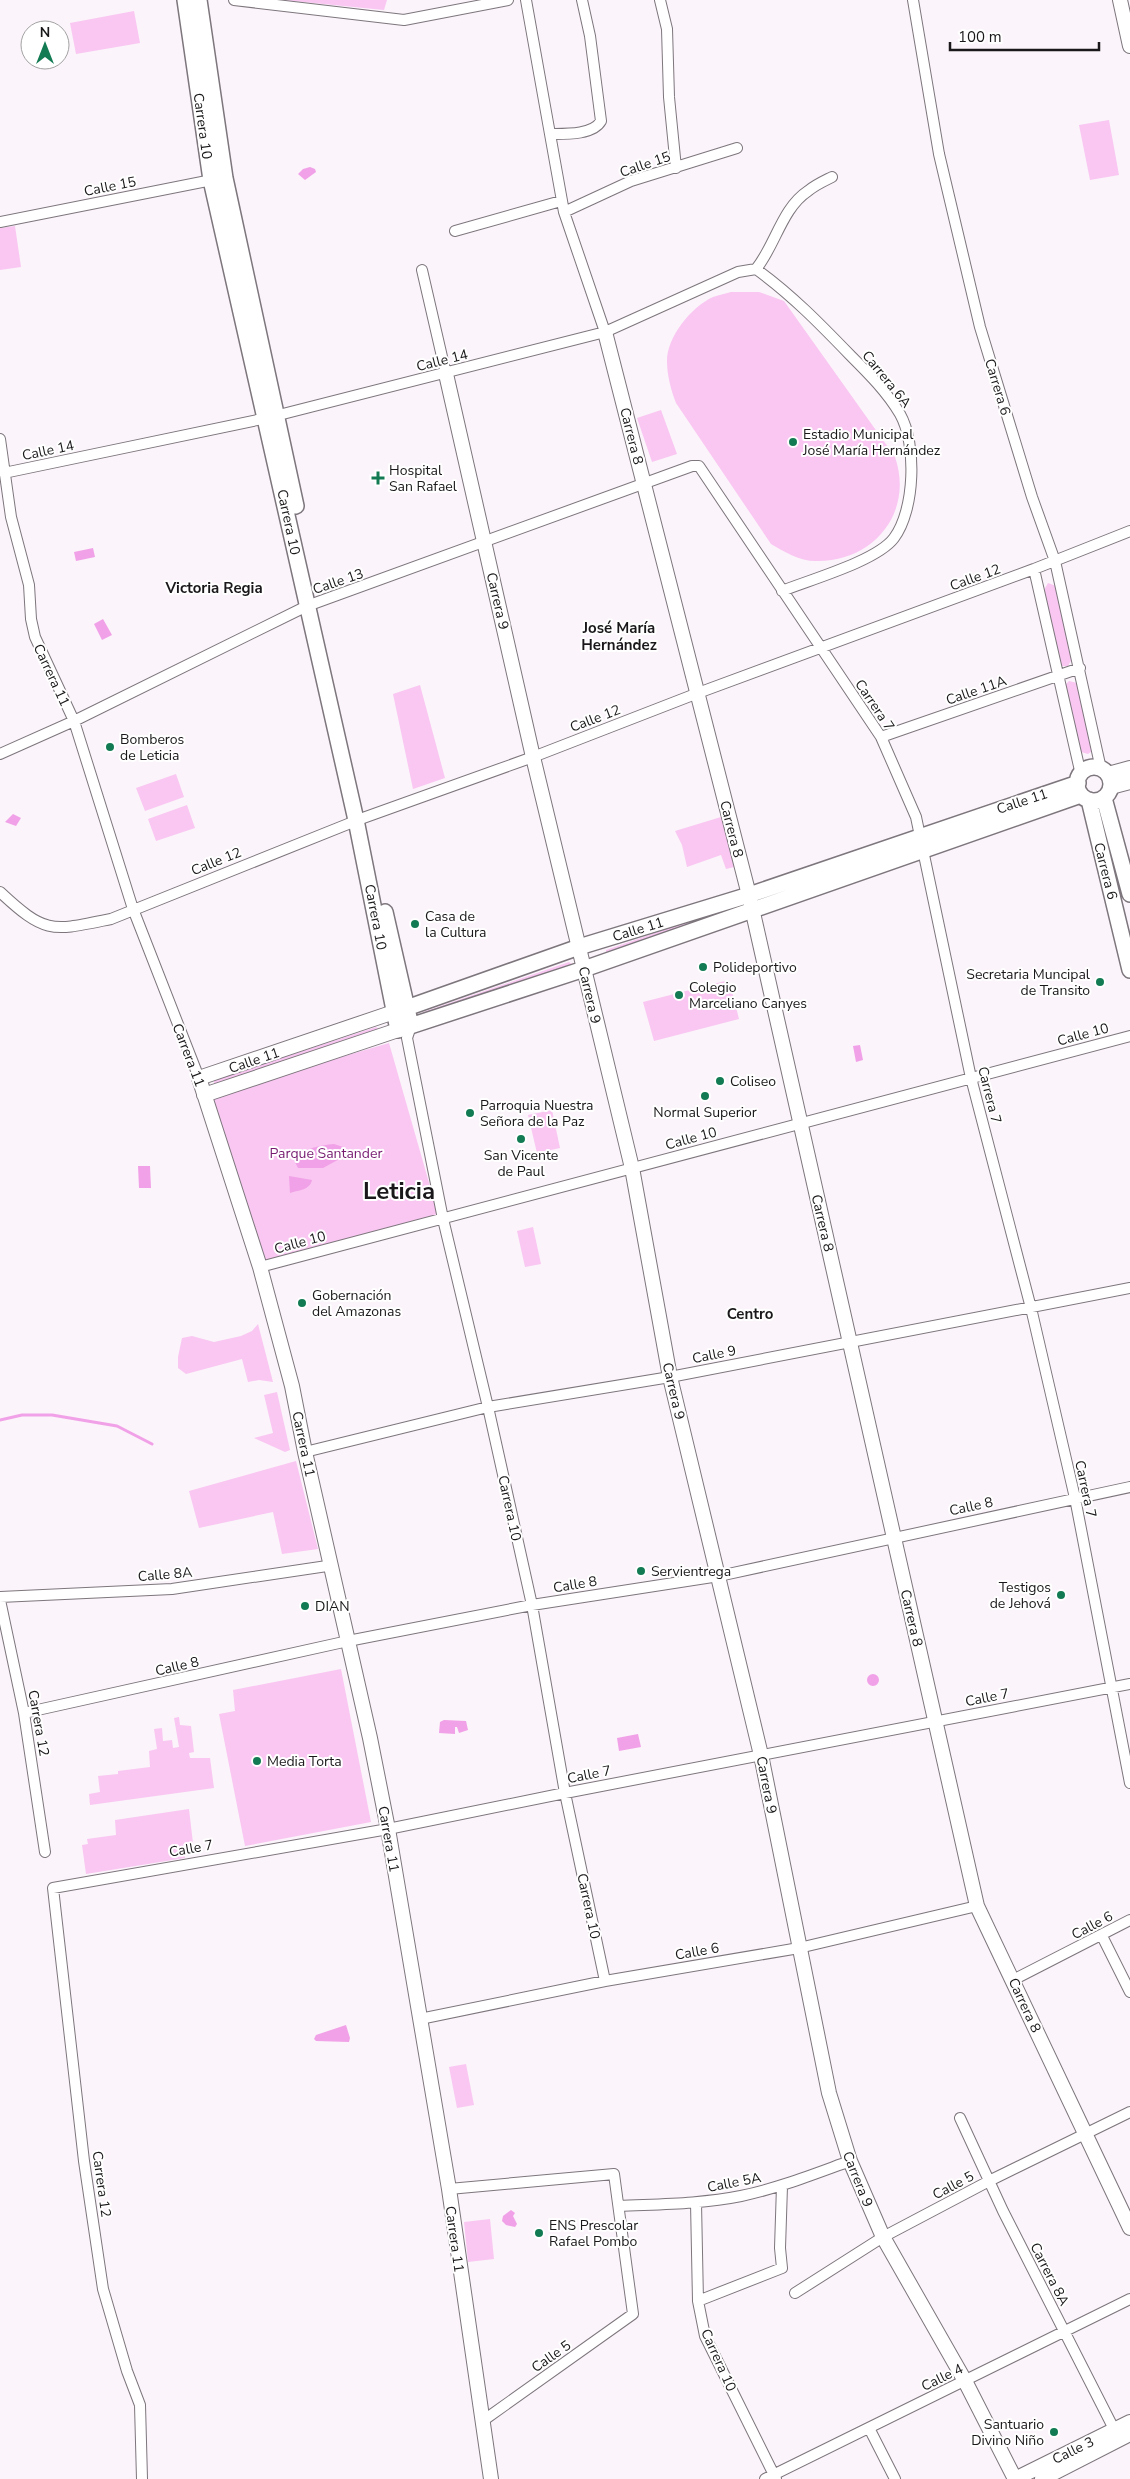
<svg xmlns="http://www.w3.org/2000/svg" width="1130" height="2479" viewBox="0 0 1130 2479" font-family="'Nunito Sans',sans-serif">
<style>
.green{fill:#f9c7f2}
.water{fill:#f1a1e7}
.lines{fill:none;stroke-linecap:round;stroke-linejoin:round}
.stream{stroke:#f1a1e7;stroke-width:3}
.minor-casing{stroke:#7d767c;stroke-width:12}
.tertiary-casing{stroke:#7d767c;stroke-width:16}
.secondary-casing{stroke:#7d767c;stroke-width:18}
.minor{stroke:#fff;stroke-width:10}
.tertiary{stroke:#fff;stroke-width:14}
.secondary{stroke:#fff;stroke-width:15}
.poi-dot{fill:#137b54;stroke:#fff;stroke-width:2}
.labels{text-anchor:middle;stroke-width:4;stroke-linejoin:round;paint-order:stroke}
.street-label{font-size:14px;fill:#1a181a;stroke:#fff}
.poi-label{font-size:14px;fill:#1a181a;stroke:#fff;text-anchor:start}
.park-label{font-size:14px;fill:#771b71;stroke:#fff}
.neighbourhood-label{font-size:15px;font-weight:bold;fill:#1a181a;stroke:#fff}
.town-label{font-size:24px;font-weight:bold;fill:#1a181a;stroke:#fff}
</style>
<rect width="100%" height="100%" fill="#fbf4fa"/>
<!-- green -->
<path class="green" d="M283 0H387L384 10Z
M134 11 140 43 76 54 70 23Z
M1109 120 1119 175 1090 180 1079 125Z
M15 226 21 267 0 270V228Z
M731 292H759L784 301 895 457C914 512 874 561 818 561 801 562 785 552 771 544L676 403C671 390 667 375 667 361 667 337 691 307 713 297 718 295 725 294 731 292Z
M661 410 677 454 652 462 637 418Z
M1048 583 1056 586 1072 659 1068 666H1062L1059 661 1044 590Z
M1069 681 1077 683 1092 751 1088 754 1081 752 1065 685Z
M420 685 445 778 413 789 393 694Z
M176 774 184 797 145 811 136 788Z
M187 805 195 828 156 841 148 819Z
M721 817 734 867 726 869 721 855 687 867 682 845 675 831Z
M730 907 735 910 606 954V950Z
M569 962 573 965 421 1015 423 1012Z
M729 980 739 1019 654 1041 643 1002Z
M376 1027 380 1030 214 1084V1080Z
M389 1043 438 1214 263 1262 208 1096Z
M552 1110 560 1148 537 1153 528 1115Z
M533 1227 541 1264 525 1267 517 1231Z
M258 1324 273 1382 259 1380 248 1382 242 1359 186 1374 178 1368V1357L182 1338 192 1336 214 1342 241 1336 252 1331Z
M277 1392 290 1450 285 1452 254 1438 273 1433 264 1395Z
M296 1461 318 1549 282 1554 273 1512 199 1528 189 1491Z
M341 1669 371 1822 245 1846 219 1714 235 1711 233 1690Z
M179 1717 180 1725 191 1726 194 1752 189 1753 190 1758H210L214 1788 90 1805 89 1794 100 1792 98 1776 118 1774V1771L150 1767 149 1751 157 1749 154 1729 162 1728 163 1741 172 1740 173 1748 179 1747 174 1718Z
M189 1809 193 1843 183 1844 185 1858 86 1874 82 1845 88 1844 87 1839 116 1835 115 1820Z
M466 2064 474 2105 457 2108 449 2067Z
M490 2219 494 2259 468 2262 464 2222Z"/>
<!-- water -->
<path class="water" d="M310 167 315 169 316 172 305 180 298 174 303 169Z
M93 548 95 557 76 561 74 552Z
M103 619 112 635 102 640 94 624Z
M13 814 21 818 16 826 5 822Z
M860 1045 863 1060 856 1062 853 1046Z
M334 1144 343 1147 345 1156 323 1168H298L295 1162C299 1149 321 1145 334 1144Z
M138 1166H150L151 1188H139Z
M289 1176 312 1180C310 1190 299 1190 290 1193Z
M867 1680a6 6 0 1 1 12 0a6 6 0 1 1-12 0Z
M444 1720 466 1721 468 1730 459 1733 457 1727H455V1734L439 1733 440 1722Z
M638 1734 641 1747 619 1751 617 1738Z
M346 2025 350 2038 349 2042 316 2041 314 2039 316 2035Z
M511 2210 515 2213 513 2216 517 2224 515 2227 506 2225 502 2221 503 2216Z"/>
<g class="lines">
<!-- stream -->
<path class="stream" d="M0 1420 22 1415H52L117 1426 152 1444"/>
<defs>
<path id="minor" d="M234 0 404 20 508 0
M526 0 550 134
M582 0 590 36 601 121C593 135 566 134 550 134L564 212 605 332
M660 0 667 29 669 97 676 168
M913 0 939 154 980 327 1032 497 1055 561 1101 769
M564 212 631 181 737 148
M0 222 217 179
M455 231 561 201
M756 269C792 295 821 325 851 356 869 374 887 392 900 414 917 444 915 510 894 538 877 561 809 580 782 591
M422 270 446 374
M0 439 11 517 29 585 31 619 35 637 74 721 133 909 199 1078
M4 473 267 418 605 332 738 272 756 269C775 246 782 208 808 191 815 185 824 181 832 177
M1034 569 1081 775
M881 737 1080 668
M0 754 74 721 307 606 692 466H699L881 737 916 817 971 1078 1031 1308 1075 1498 1130 1783
M0 892C46 935 52 931 111 919L363 818 533 757 698 693 1034 569 1130 531
M411 1026 407 1038 443 1219 488 1407 532 1605 565 1793 605 1981
M260 1267 1130 1036
M305 1452 488 1407 670 1377 1130 1288
M0 1597 172 1589 327 1566 331 1568
M0 1600 24 1713 45 1852
M24 1713 348 1641 532 1605 719 1576 1130 1487
M1102 1936 1130 1992
M1013 1980 1130 1920
M420 2019 605 1981 799 1948 977 1906
M960 2118 1003 2211 1117 2435
M449 2189 614 2174 633 2314 484 2420
M696 2203 698 2301 705 2336 776 2479
M619 2206C660 2204 701 2204 741 2196 779 2188 814 2174 850 2161
M795 2293 883 2237 991 2180 1130 2112
M698 2301 782 2268 780 2248 782 2186
M869 2428 895 2479
M142 2479 140 2405 127 2371 103 2289 84 2161 53 1888 388 1829 565 1793 1130 1684
M765 2479 1130 2299"/>
<path id="tertiary" d="M1120 0 1130 46
M605 332 749 895 977 1906 1130 2228
M446 374 533 757 632 1168 670 1377 761 1755 829 2093 850 2161 883 2237 965 2381 1015 2479
M1108 774 1130 768
M1111 787 1130 782
M394 1012 199 1078 260 1267 292 1386 305 1452 370 1738 388 1829 449 2189 491 2479
M204 1095 398 1030
M1015 2479 1130 2422
M1042 2479 1130 2434"/>
<path id="secondary" d="M185 0 211 180 356 820 398 1030 584 969 1081 795
M199 0 225 178 296 506
M1077 784a17 17 0 1 1 34 0a17 17 0 1 1-34 0Z
M1104 798 1130 894
M1089 800 1130 970
M385 912 411 1026
M398 1011 579 947 749 895 1078 783"/>
</defs>
<!-- minor casing -->
<use href="#minor" class="minor-casing"/>
<!-- tertiary casing -->
<use href="#tertiary" class="tertiary-casing"/>
<!-- secondary casing -->
<use href="#secondary" class="secondary-casing"/>
<!-- minor -->
<use href="#minor" class="minor"/>
<!-- tertiary -->
<use href="#tertiary" class="tertiary"/>
<!-- secondary -->
<use href="#secondary" class="secondary"/>
</g>
<!-- markers -->
<g class="poi-dot">
<circle cx="793" cy="442" r="5"/>
<path d="M375.5 470.5h5v5h5v5h-5v5h-5v-5h-5v-5h5z"/>
<circle cx="110" cy="747" r="5"/>
<circle cx="415" cy="924" r="5"/>
<circle cx="703" cy="967" r="5"/>
<circle cx="1100" cy="982" r="5"/>
<circle cx="679" cy="995" r="5"/>
<circle cx="720" cy="1081" r="5"/>
<circle cx="705" cy="1096" r="5"/>
<circle cx="470" cy="1113" r="5"/>
<circle cx="521" cy="1139" r="5"/>
<circle cx="302" cy="1303" r="5"/>
<circle cx="641" cy="1571" r="5"/>
<circle cx="1061" cy="1595" r="5"/>
<circle cx="305" cy="1606" r="5"/>
<circle cx="257" cy="1761" r="5"/>
<circle cx="539" cy="2233" r="5"/>
<circle cx="1054" cy="2432" r="5"/>
</g>
<g class="labels">
<!-- street labels -->
<g class="street-label">
<text transform="translate(203 126) rotate(82)" y="5">Carrera 10</text>
<text transform="translate(645 164) rotate(-19)" y="5">Calle 15</text>
<text transform="translate(110 186) rotate(-11)" y="5">Calle 15</text>
<text transform="translate(442 360) rotate(-14)" y="5">Calle 14</text>
<text transform="translate(887 379) rotate(51)" y="5">Carrera 6A</text>
<text transform="translate(998 387) rotate(73)" y="5">Carrera 6</text>
<text transform="translate(632 436) rotate(76)" y="5">Carrera 8</text>
<text transform="translate(48 450) rotate(-12)" y="5">Calle 14</text>
<text transform="translate(289 522) rotate(78)" y="5">Carrera 10</text>
<text transform="translate(975 577) rotate(-20)" y="5">Calle 12</text>
<text transform="translate(338 581) rotate(-19)" y="5">Calle 13</text>
<text transform="translate(498 601) rotate(77)" y="5">Carrera 9</text>
<text transform="translate(52 675) rotate(65)" y="5">Carrera 11</text>
<text transform="translate(976 690) rotate(-19)" y="5">Calle 11A</text>
<text transform="translate(875 705) rotate(56)" y="5">Carrera 7</text>
<text transform="translate(595 718) rotate(-21)" y="5">Calle 12</text>
<text transform="translate(1022 801) rotate(-18)" y="5">Calle 11</text>
<text transform="translate(732 829) rotate(76)" y="5">Carrera 8</text>
<text transform="translate(216 861) rotate(-22)" y="5">Calle 12</text>
<text transform="translate(1106 871) rotate(76)" y="5">Carrera 6</text>
<text transform="translate(376 917) rotate(79)" y="5">Carrera 10</text>
<text transform="translate(638 929) rotate(-17)" y="5">Calle 11</text>
<text transform="translate(590 995) rotate(77)" y="5">Carrera 9</text>
<text transform="translate(1083 1034) rotate(-15)" y="5">Calle 10</text>
<text transform="translate(189 1055) rotate(69)" y="5">Carrera 11</text>
<text transform="translate(254 1060) rotate(-19)" y="5">Calle 11</text>
<text transform="translate(990 1095) rotate(76)" y="5">Carrera 7</text>
<text transform="translate(691 1138) rotate(-15)" y="5">Calle 10</text>
<text transform="translate(823 1223) rotate(77)" y="5">Carrera 8</text>
<text transform="translate(300 1242) rotate(-15)" y="5">Calle 10</text>
<text transform="translate(714 1354) rotate(-11)" y="5">Calle 9</text>
<text transform="translate(674 1391) rotate(77)" y="5">Carrera 9</text>
<text transform="translate(304 1444) rotate(78)" y="5">Carrera 11</text>
<text transform="translate(1086 1489) rotate(78)" y="5">Carrera 7</text>
<text transform="translate(971 1506) rotate(-12)" y="5">Calle 8</text>
<text transform="translate(510 1508) rotate(78)" y="5">Carrera 10</text>
<text transform="translate(165 1574) rotate(-5)" y="5">Calle 8A</text>
<text transform="translate(575 1584) rotate(-9)" y="5">Calle 8</text>
<text transform="translate(912 1618) rotate(77)" y="5">Carrera 8</text>
<text transform="translate(177 1666) rotate(-13)" y="5">Calle 8</text>
<text transform="translate(987 1697) rotate(-11)" y="5">Calle 7</text>
<text transform="translate(39 1723) rotate(80)" y="5">Carrera 12</text>
<text transform="translate(589 1774) rotate(-11)" y="5">Calle 7</text>
<text transform="translate(767 1785) rotate(79)" y="5">Carrera 9</text>
<text transform="translate(389 1839) rotate(80)" y="5">Carrera 11</text>
<text transform="translate(191 1848) rotate(-10)" y="5">Calle 7</text>
<text transform="translate(589 1906) rotate(78)" y="5">Carrera 10</text>
<text transform="translate(1092 1925) rotate(-28)" y="5">Calle 6</text>
<text transform="translate(697 1951) rotate(-10)" y="5">Calle 6</text>
<text transform="translate(1025 2005) rotate(65)" y="5">Carrera 8</text>
<text transform="translate(858 2179) rotate(68)" y="5">Carrera 9</text>
<text transform="translate(734 2182) rotate(-11)" y="5">Calle 5A</text>
<text transform="translate(102 2184) rotate(82)" y="5">Carrera 12</text>
<text transform="translate(953 2185) rotate(-28)" y="5">Calle 5</text>
<text transform="translate(455 2239) rotate(82)" y="5">Carrera 11</text>
<text transform="translate(1050 2274) rotate(63)" y="5">Carrera 8A</text>
<text transform="translate(551 2356) rotate(-35)" y="5">Calle 5</text>
<text transform="translate(719 2360) rotate(66)" y="5">Carrera 10</text>
<text transform="translate(942 2377) rotate(-26)" y="5">Calle 4</text>
<text transform="translate(1073 2450) rotate(-26)" y="5">Calle 3</text>
</g>
<!-- poi labels -->
<g class="poi-label">
<text x="803" y="439">Estadio Municipal<tspan x="803" dy="16">José María Hernández</tspan></text>
<text x="389" y="475">Hospital<tspan x="389" dy="16">San Rafael</tspan></text>
<text x="120" y="744">Bomberos<tspan x="120" dy="16">de Leticia</tspan></text>
<text x="425" y="921">Casa de<tspan x="425" dy="16">la Cultura</tspan></text>
<text x="713" y="972">Polideportivo</text>
<text x="1090" y="979" text-anchor="end">Secretaria Muncipal<tspan x="1090" dy="16">de Transito</tspan></text>
<text x="689" y="992">Colegio<tspan x="689" dy="16">Marceliano Canyes</tspan></text>
<text x="730" y="1086">Coliseo</text>
<text x="480" y="1110">Parroquia Nuestra<tspan x="480" dy="16">Señora de la Paz</tspan></text>
<text x="705" y="1117" text-anchor="middle">Normal Superior</text>
<text x="521" y="1160" text-anchor="middle">San Vicente<tspan x="521" dy="16">de Paul</tspan></text>
<text x="312" y="1300">Gobernación<tspan x="312" dy="16">del Amazonas</tspan></text>
<text x="651" y="1576">Servientrega</text>
<text x="1051" y="1592" text-anchor="end">Testigos<tspan x="1051" dy="16">de Jehová</tspan></text>
<text x="315" y="1611">DIAN</text>
<text x="267" y="1766">Media Torta</text>
<text x="549" y="2230">ENS Prescolar<tspan x="549" dy="16">Rafael Pombo</tspan></text>
<text x="1044" y="2429" text-anchor="end">Santuario<tspan x="1044" dy="16">Divino Niño</tspan></text>
</g>
<!-- park labels -->
<g class="park-label">
<text x="326" y="1158">Parque Santander</text>
</g>
<!-- neighbourhood labels -->
<g class="neighbourhood-label">
<text x="214" y="593">Victoria Regia</text>
<text x="619" y="633">José María<tspan x="619" dy="17">Hernández</tspan></text>
<text x="750" y="1319">Centro</text>
</g>
<!-- town labels -->
<g class="town-label">
<text x="399" y="1199">Leticia</text>
</g>
</g>
<!-- north arrow -->
<g transform="translate(45 45)"><circle r="24" fill="#ffffff" stroke="#a3a3a3"/>
<path d="M0-4L9 19L0 12L-9 19Z" fill="#137b54"/>
<text y="-8" font-size="14" font-weight="bold" text-anchor="middle" fill="#1a181a">N</text>
</g>
<!-- scale -->
<path d="M950 42v8h149v-8" fill="none" stroke="#1a181a" stroke-width="2.5"/>
<text x="958" y="42" font-size="15" fill="#1a181a" stroke="#ffffff" stroke-width="4" paint-order="stroke">100 m</text>
</svg>
